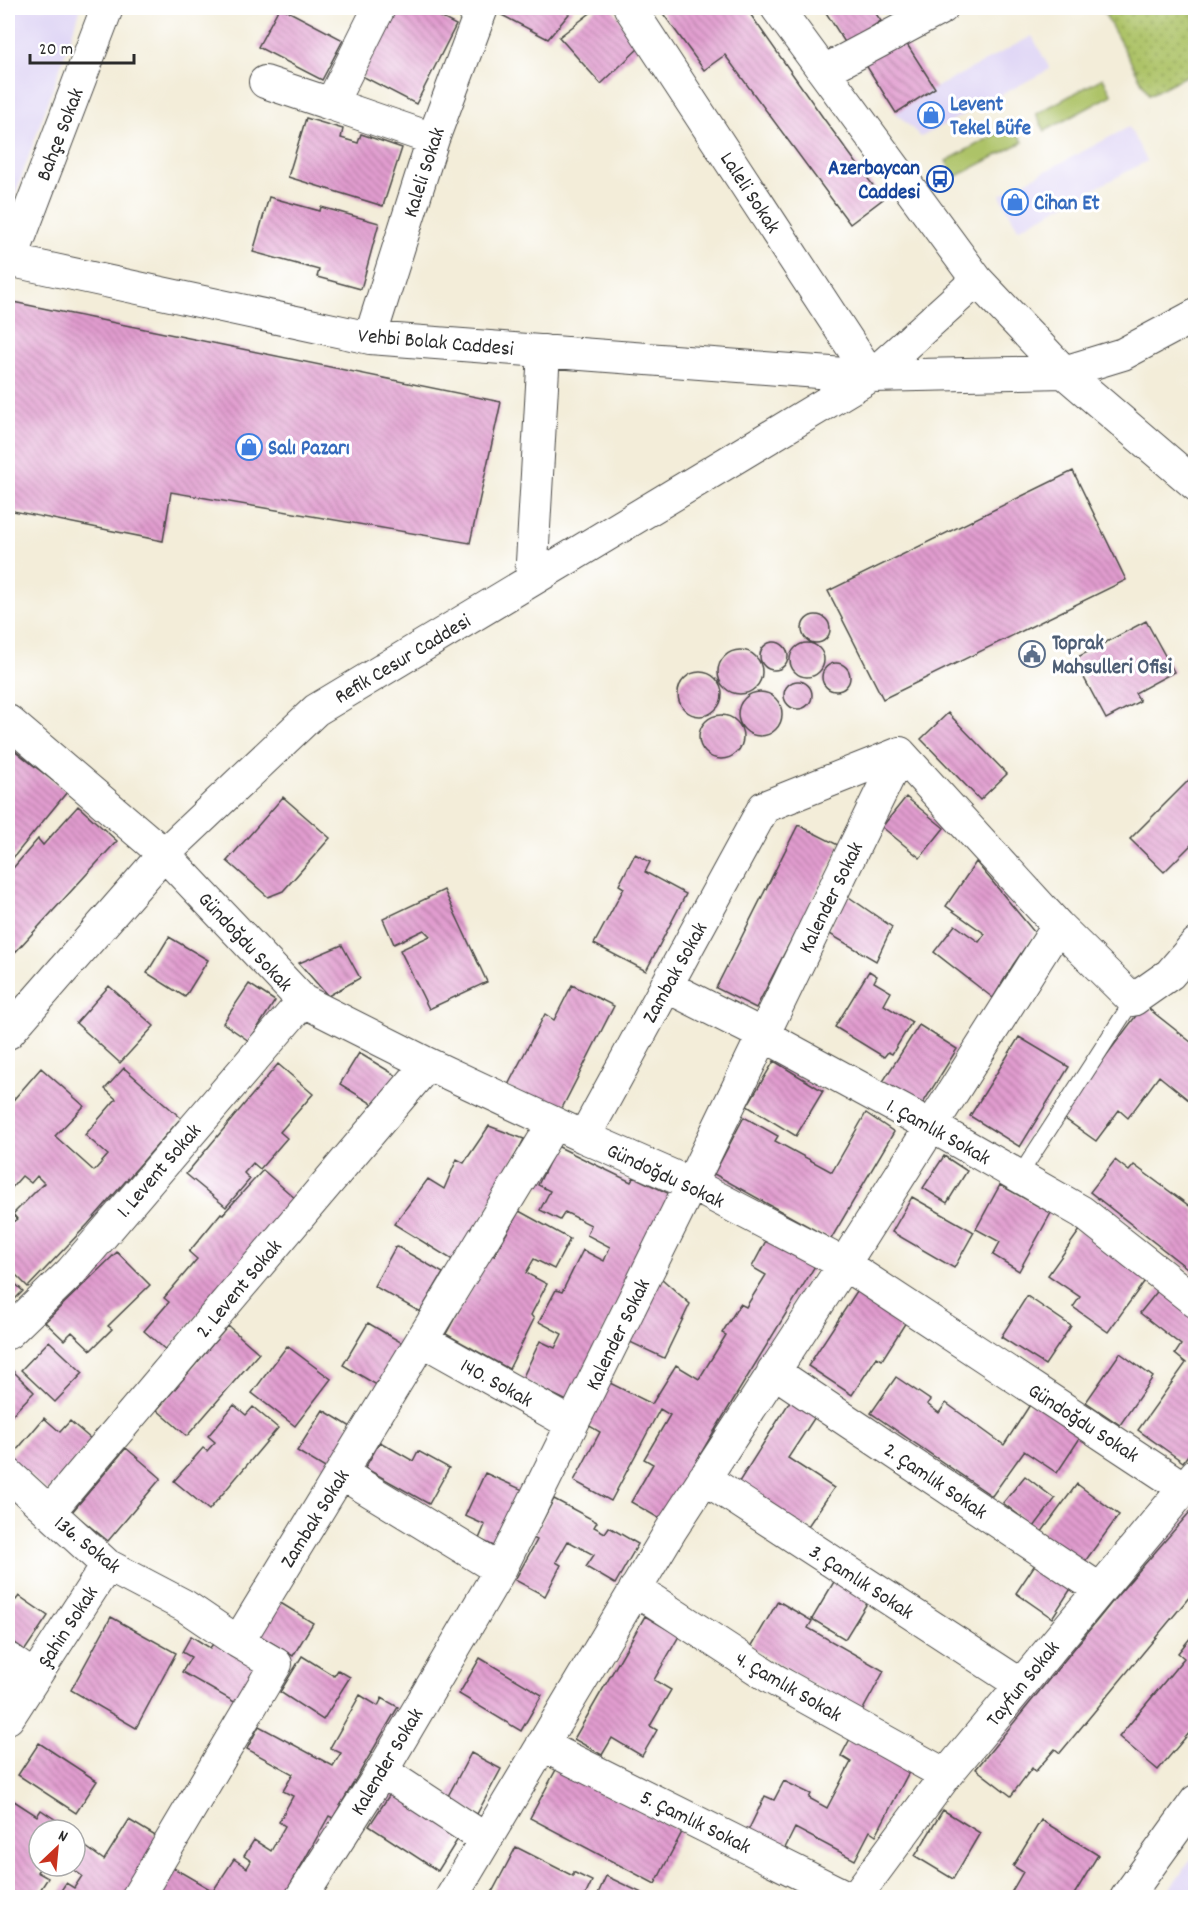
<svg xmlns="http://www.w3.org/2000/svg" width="1203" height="1905" viewBox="0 0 1203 1905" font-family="Dekko,sans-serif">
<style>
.built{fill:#dfd5f5}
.grass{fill:#adc367;stroke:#6c7749;stroke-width:1.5}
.park{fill:url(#park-dots);stroke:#6c7749;stroke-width:1.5}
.building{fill:url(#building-back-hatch)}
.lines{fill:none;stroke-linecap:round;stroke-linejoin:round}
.service-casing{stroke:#494845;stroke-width:17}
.minor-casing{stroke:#494845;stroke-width:34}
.service{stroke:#fff;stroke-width:15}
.minor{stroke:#fff;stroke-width:32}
.labels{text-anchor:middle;stroke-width:6;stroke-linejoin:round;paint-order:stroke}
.shop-label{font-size:21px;font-weight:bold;fill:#366cbe;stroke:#fff;text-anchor:start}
.street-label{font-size:21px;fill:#2b2b2b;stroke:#fff}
.transit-label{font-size:21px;font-weight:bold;fill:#164399;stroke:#fff;text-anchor:end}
.service-label{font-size:21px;font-weight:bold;fill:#4e5e75;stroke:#fff;text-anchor:start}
</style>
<defs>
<pattern id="park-dots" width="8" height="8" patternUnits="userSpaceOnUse" patternTransform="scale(1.5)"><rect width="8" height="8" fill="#adc367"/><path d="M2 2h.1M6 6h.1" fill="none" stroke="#8d9f55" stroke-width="1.8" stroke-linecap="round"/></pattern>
<pattern id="building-back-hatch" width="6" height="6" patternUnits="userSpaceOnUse" patternTransform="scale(1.5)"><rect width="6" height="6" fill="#e19ccf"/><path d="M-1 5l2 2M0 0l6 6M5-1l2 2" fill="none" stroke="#b77fa8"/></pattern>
</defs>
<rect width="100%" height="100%" fill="#fff"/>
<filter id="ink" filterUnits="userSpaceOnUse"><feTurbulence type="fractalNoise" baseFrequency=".0167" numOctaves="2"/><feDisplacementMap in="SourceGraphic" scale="12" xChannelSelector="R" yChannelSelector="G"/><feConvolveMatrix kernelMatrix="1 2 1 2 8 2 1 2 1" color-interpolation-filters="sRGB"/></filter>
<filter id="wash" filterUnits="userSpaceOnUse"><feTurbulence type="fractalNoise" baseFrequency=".008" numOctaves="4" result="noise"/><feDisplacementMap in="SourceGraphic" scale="24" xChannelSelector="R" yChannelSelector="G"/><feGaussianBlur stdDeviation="1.35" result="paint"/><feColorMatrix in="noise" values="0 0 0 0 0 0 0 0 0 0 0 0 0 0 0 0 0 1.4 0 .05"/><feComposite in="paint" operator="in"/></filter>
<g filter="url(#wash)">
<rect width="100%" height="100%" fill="#f3edd9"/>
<!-- built -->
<path class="built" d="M8 8H81L8 215Z
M1032 36 1050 69 921 137 896 113 935 88Z
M1129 127 1147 161 1018 229 1000 195Z
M1195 1854V1897H1164Z"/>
<!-- grass -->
<path class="grass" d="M1103 78 1112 95 1045 131 1036 114Z
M1013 125 1023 142 955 177 946 161Z"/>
<!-- park -->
<path class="park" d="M1103 8H1195V71L1149 95 1102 9Z"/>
<g id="blocks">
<!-- building -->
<path class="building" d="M279 8H282L343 40 322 80 258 47Z
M397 8H423L456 25 416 104 362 76Z
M497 8H574L548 39 496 12Z
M597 8H612L639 48 601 84 559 37Z
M659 8H746L824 119 883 199 850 224 725 55 704 70Z
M823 8H872L881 21 846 44Z
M903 38 935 88 896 113 864 62Z
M306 118 343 129 341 138 358 143 361 134 402 148 383 206 288 177Z
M269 197 320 211 321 207 379 223 361 289 317 277 319 270 253 252Z
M8 301 501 402 470 543 171 492 163 541 8 510Z
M1073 471 1126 580 883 699 828 591Z
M802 629a14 14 0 1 1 28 0a14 14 0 1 1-28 0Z
M1146 621 1174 672 1135 693 1140 701 1106 719 1074 659Z
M760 656a14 14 0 1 1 28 0a14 14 0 1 1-28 0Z
M790 660a17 17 0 1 1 34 0a17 17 0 1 1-34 0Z
M718 672a22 22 0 1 1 44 0a22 22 0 1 1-44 0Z
M822 677a14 14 0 1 1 28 0a14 14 0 1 1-28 0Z
M678 694a22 22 0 1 1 44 0a22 22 0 1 1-44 0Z
M784 695a14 14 0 1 1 28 0a14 14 0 1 1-28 0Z
M738 714a22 22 0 1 1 44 0a22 22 0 1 1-44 0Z
M948 713 1007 774 980 800 921 739Z
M699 737a22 22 0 1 1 44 0a22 22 0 1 1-44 0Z
M9 746 67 792 8 864V748Z
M1196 773V840L1164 872 1130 839Z
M283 797 330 838 283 891 268 897 227 861Z
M906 797 944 828 920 858 882 827Z
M78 806 117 841 8 960V874L38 839 43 845Z
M798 825 840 846 756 1008 716 988Z
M635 854 650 862 645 872 686 894 646 971 594 944 624 888 619 885Z
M976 862 1035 933 1013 965 993 998 934 952 955 925 979 942 985 934 946 906Z
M444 890 487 982 429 1009 400 950 430 936 424 930 394 944 383 919Z
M846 895 892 927 876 961 828 933Z
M169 937 208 960 185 997 147 973Z
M342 945 360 978 328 996 299 963Z
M869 971 877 976 874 982 891 992 884 1005 912 1022 892 1054 888 1052 884 1057 835 1027Z
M249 984 275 1001 249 1041 223 1023Z
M572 985 614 1006 559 1114 507 1087 545 1014 554 1020Z
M109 986 154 1026 120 1063 76 1023Z
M1144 1005 1196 1046V1106L1159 1076 1128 1118 1119 1110 1096 1141 1061 1116Z
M919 1025 957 1049 920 1108 882 1083Z
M1019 1037 1069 1067 1020 1147 970 1116Z
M359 1053 397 1076 377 1107 340 1084Z
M774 1061 823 1091 796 1136 747 1106Z
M278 1064 313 1094 280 1132 287 1138 260 1169 253 1163 244 1173 250 1179 226 1207 186 1174Z
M41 1068 84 1106 55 1136 94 1171 108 1155 85 1135 116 1099 105 1089 124 1068 181 1118 88 1224 28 1287 8 1267V1218L12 1223 17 1219 13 1214 44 1183 37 1176 31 1183 22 1176 8 1192V1106Z
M866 1113 894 1132 831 1239 714 1174 744 1117 778 1136 775 1141 832 1172Z
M489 1126 524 1139 459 1264 394 1224 428 1179 444 1189 457 1159 464 1163Z
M557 1146 631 1182 634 1177 672 1195 569 1402 522 1379 540 1341 555 1348 562 1334 539 1322 556 1290 562 1292 583 1250 604 1261 610 1247 587 1235 591 1225 565 1212 560 1220 540 1210 550 1191 538 1185Z
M944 1156 967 1171 947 1203 923 1188Z
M1115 1160 1129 1171 1134 1165 1196 1211V1275L1090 1192Z
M263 1170 297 1200 167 1351 144 1331 169 1302 164 1298 197 1259 189 1252 221 1213 223 1214Z
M1000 1185 1051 1213 1019 1271 993 1255 1000 1242 976 1229Z
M912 1197 974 1232 954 1268 892 1232Z
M519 1211 570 1239 554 1269 534 1259 526 1273 547 1284 531 1315 534 1319 509 1369 446 1334 490 1253 494 1256Z
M1080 1230 1147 1278 1108 1332 1073 1307 1080 1297 1048 1275Z
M769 1235 818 1261 710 1438 662 1520 631 1502 653 1464 644 1459 670 1415 660 1409 611 1501 574 1481 600 1432 586 1424 608 1382 652 1404 676 1365 699 1379 726 1335 722 1333 740 1304 746 1307 766 1275 752 1267Z
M396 1246 443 1273 420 1312 374 1286Z
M117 1252 150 1285 108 1326 112 1329 91 1350 72 1332 64 1340 45 1322Z
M8 1277 23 1291 8 1306Z
M661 1278 690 1304 664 1358 630 1342Z
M1160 1288 1196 1316V1328L1190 1335 1196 1339V1444L1183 1462 1138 1430 1186 1363 1175 1354 1181 1345 1140 1313Z
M857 1291 906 1322 882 1360 877 1357 852 1395 808 1366Z
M1027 1296 1071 1326 1045 1365 1001 1337Z
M368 1323 404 1344 380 1387 343 1365Z
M228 1326 259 1353 187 1436 157 1410Z
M49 1341 83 1373 55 1402 21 1370Z
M287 1346 331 1379 295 1426 252 1393Z
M1120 1353 1153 1377 1120 1425 1086 1402Z
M8 1366 34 1392 8 1419Z
M896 1377 930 1400 927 1404 939 1413 946 1403 1004 1445 1033 1400 1084 1432 1057 1473 1024 1451 992 1496 871 1413Z
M792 1398 817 1414 788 1458 834 1488 806 1529 737 1485Z
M234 1405 246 1415 253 1407 278 1428 209 1510 174 1481 203 1448 207 1451 215 1442 208 1436Z
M323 1410 356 1430 330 1471 297 1451Z
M44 1418 60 1432 70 1421 92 1440 48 1491 10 1458Z
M380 1442 413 1461 418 1451 449 1468 429 1504 365 1468Z
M126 1448 161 1478 108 1541 72 1512Z
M485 1473 523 1490 496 1547 479 1539 485 1525 465 1516Z
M1025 1476 1055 1499 1034 1527 1003 1503Z
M1077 1484 1119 1515 1083 1564 1041 1533Z
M554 1499 597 1522 594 1527 605 1533 609 1527 638 1544 615 1584 586 1567 594 1555 568 1541 556 1562 561 1565 545 1596 515 1580 537 1540 533 1538Z
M1196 1505V1589L1060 1753 1055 1749 1035 1772 1032 1768 1011 1796 976 1769 1117 1596Z
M1038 1560 1074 1584 1052 1618 1016 1593Z
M835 1580 869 1600 845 1639 812 1619Z
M8 1594 16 1600 19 1596 48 1616 25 1650 8 1638Z
M778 1601 812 1621 808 1628 884 1671 861 1713 751 1647Z
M279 1602 313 1623 293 1656 259 1635Z
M645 1616 679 1636 654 1680 671 1690 650 1726 657 1730 642 1756 612 1738 602 1755 574 1739Z
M111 1617 176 1653 136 1728 71 1690Z
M1196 1631V1725L1158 1770 1119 1737 1184 1658 1178 1653Z
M191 1636 210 1648 215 1641 257 1666 236 1703 182 1672 191 1657 182 1652Z
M302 1656 334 1676 338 1670 350 1677 323 1720 280 1692Z
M480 1658 542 1695 521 1731 459 1694Z
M360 1695 378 1706 382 1698 398 1707 333 1818 329 1816 283 1898H161L155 1894 172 1867 213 1891 234 1859 247 1868 251 1861 244 1856 254 1840 271 1851 285 1826 279 1822 293 1796 283 1791 293 1774 247 1749 259 1726 333 1766 341 1753 330 1748Z
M851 1737 911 1768 876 1835 870 1831 855 1860 795 1828 784 1850 747 1833 765 1796 774 1800 784 1781 811 1794 809 1798 827 1808 851 1762 841 1756Z
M39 1743 97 1781 76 1813 18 1775Z
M471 1753 501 1769 477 1814 447 1798Z
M558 1766 682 1832 655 1884 530 1818Z
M392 1791 461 1834 438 1871 369 1826Z
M8 1797 37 1816 41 1810 62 1824 58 1830H39V1866H41L37 1872 48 1878 35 1898H18L8 1891V1851L11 1846 8 1843Z
M943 1810 980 1833 953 1879 915 1856Z
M129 1820 162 1840 125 1898H56L66 1883 74 1888 82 1876 71 1868 75 1866V1863L86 1847 104 1860Z
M1041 1820 1098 1855 1072 1898H1008L1023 1872 1013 1866Z
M516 1847 573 1876V1872L592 1881 584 1898H489Z
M606 1876 644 1894 642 1898H596Z"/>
</g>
</g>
<g filter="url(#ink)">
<use href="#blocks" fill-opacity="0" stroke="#494845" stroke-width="1.5"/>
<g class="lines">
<defs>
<path id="service" d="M1019 1176 1133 1000"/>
<path id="minor" d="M630 8 871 376
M777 8 977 280 1064 372 1196 485
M824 71 942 8
M265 82 331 104 379 8
M331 104 433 139
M8 260 370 338 871 376 1064 372 1123 354 1196 315
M11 260 107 8
M370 338 433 139 482 8
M531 580 544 351
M8 721 164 854 303 1001 428 1064 584 1137 691 1184 844 1264 1184 1488
M900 753 1058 926 1133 1000 1170 974 1196 944
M666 986 763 1035 931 1126 1082 1212 1196 1302
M8 1033 164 854 316 710 871 376 977 280
M584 1137 764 807 900 753
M8 1333 71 1272 303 1001
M422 1340 572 1424
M773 1371 1099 1589
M341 1473 500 1570
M8 1474 107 1565 185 1606 238 1642
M704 1478 1020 1684
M49 1512 428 1064
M635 1589 773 1679 946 1775
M8 1659 34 1677
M8 1718 107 1565
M542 1745 849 1898
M382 1771 485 1839
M137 1898 276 1664 238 1642 554 1123
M301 1898 382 1771 500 1570 691 1184 900 753
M451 1898 671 1530 844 1264 1058 926
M855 1898 946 1775 1196 1474
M1126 1898 1196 1801"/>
</defs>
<!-- service casing -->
<use href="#service" class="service-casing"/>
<!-- minor casing -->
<use href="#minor" class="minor-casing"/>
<!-- service -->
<use href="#service" class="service"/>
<!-- minor -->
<use href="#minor" class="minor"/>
</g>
</g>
<!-- icons -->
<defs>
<symbol id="shop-ring" viewBox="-11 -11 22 22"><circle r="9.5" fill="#fff" stroke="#3f7fe0" stroke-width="1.5"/><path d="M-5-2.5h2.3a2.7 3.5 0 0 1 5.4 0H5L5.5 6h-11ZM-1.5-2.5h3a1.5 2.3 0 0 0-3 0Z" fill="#3f7fe0"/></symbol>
<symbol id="bus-ring" viewBox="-11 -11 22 22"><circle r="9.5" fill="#fff" stroke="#1a4fb4" stroke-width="1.5"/><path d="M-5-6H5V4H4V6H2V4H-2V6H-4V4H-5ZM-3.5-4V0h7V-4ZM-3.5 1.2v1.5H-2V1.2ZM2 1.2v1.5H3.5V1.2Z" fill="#1a4fb4"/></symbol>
<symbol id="civic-ring" viewBox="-11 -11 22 22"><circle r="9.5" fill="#fff" stroke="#5c6f8a" stroke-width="1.5"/><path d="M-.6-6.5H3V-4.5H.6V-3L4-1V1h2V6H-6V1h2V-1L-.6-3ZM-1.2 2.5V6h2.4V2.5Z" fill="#5c6f8a"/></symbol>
</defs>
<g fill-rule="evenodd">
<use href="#shop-ring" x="916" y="100" width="30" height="30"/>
<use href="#bus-ring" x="925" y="164" width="30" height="30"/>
<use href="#shop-ring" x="1000" y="187" width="30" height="30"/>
<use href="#shop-ring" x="234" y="432" width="30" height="30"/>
<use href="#civic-ring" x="1017" y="639" width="30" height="30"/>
</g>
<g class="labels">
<!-- shop labels -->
<g class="shop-label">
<text x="950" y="110">Levent<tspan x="950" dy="24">Tekel Büfe</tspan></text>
<text x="1034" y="209">Cihan Et</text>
<text x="268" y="454">Salı Pazarı</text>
</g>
<!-- street labels -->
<g class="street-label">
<text transform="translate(59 134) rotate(-69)" y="7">Bahçe Sokak</text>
<text transform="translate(423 172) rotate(-72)" y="7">Kaleli Sokak</text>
<text transform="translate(751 192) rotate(57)" y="7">Laleli Sokak</text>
<text transform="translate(436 341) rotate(5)" y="7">Vehbi Bolak Caddesi</text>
<text transform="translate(402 658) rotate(-31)" y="7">Refik Cesur Caddesi</text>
<text transform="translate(830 897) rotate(-64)" y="7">Kalender Sokak</text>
<text transform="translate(246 941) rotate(47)" y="7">Gündoğdu Sokak</text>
<text transform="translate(674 972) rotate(-61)" y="7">Zambak Sokak</text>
<text transform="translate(939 1131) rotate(29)" y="7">1. Çamlık Sokak</text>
<text transform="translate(158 1170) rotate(-49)" y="7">1. Levent Sokak</text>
<text transform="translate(666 1175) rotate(25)" y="7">Gündoğdu Sokak</text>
<text transform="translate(238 1288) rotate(-50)" y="7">2. Levent Sokak</text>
<text transform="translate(617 1334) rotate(-64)" y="7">Kalender Sokak</text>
<text transform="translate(497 1382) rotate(29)" y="7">140. Sokak</text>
<text transform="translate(1084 1422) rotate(33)" y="7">Gündoğdu Sokak</text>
<text transform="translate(936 1480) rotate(34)" y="7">2. Çamlık Sokak</text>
<text transform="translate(314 1518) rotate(-58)" y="7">Zambak Sokak</text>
<text transform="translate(88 1544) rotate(39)" y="7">136. Sokak</text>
<text transform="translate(862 1581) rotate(33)" y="7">3. Çamlık Sokak</text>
<text transform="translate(67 1626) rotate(-57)" y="7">Şahin Sokak</text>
<text transform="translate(1022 1683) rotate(-51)" y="7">Tayfun Sokak</text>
<text transform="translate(789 1686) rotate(30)" y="7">4. Çamlık Sokak</text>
<text transform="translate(386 1761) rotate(-59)" y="7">Kalender Sokak</text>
<text transform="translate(696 1821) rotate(26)" y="7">5. Çamlık Sokak</text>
</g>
<!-- transit labels -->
<g class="transit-label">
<text x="920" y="174">Azerbaycan<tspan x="920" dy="24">Caddesi</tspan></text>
</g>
<!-- service labels -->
<g class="service-label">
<text x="1052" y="649">Toprak<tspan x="1052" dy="24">Mahsulleri Ofisi</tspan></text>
</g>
</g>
<!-- margin -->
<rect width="1203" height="1905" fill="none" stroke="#fff" stroke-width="30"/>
<!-- north arrow -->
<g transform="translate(57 1848) rotate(26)"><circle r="28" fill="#ffffff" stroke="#aaaaaa" stroke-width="1.5"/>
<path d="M0-4.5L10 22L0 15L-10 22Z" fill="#c8321e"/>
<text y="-9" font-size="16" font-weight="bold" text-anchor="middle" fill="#2b2b2b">N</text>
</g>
<!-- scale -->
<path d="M30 54v9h104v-9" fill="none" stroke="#2b2b2b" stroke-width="3"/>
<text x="39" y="54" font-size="18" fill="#2b2b2b" stroke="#ffffff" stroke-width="4.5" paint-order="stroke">20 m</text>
</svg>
